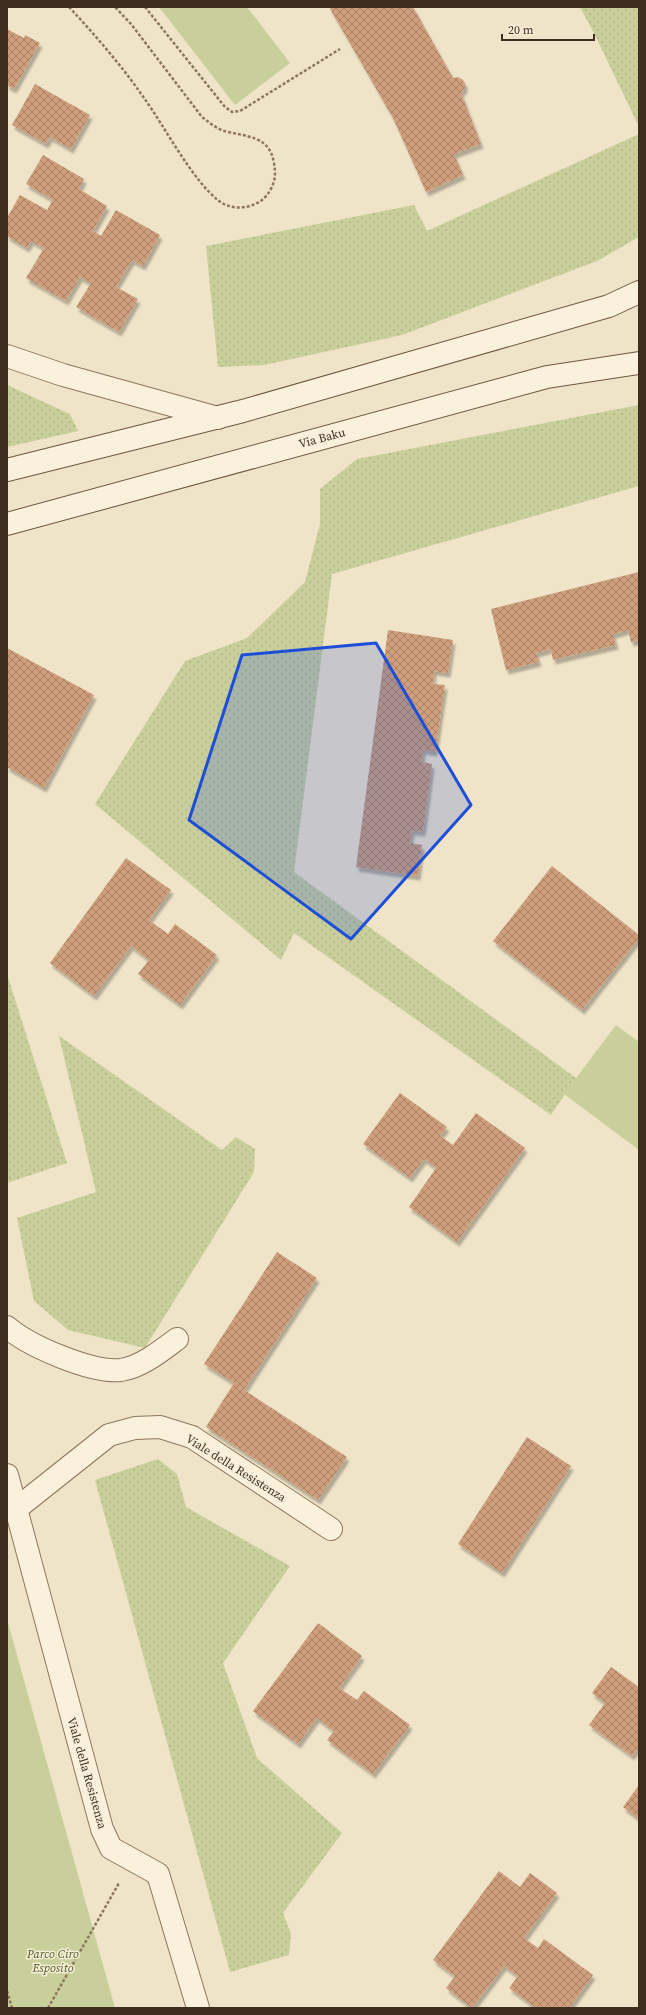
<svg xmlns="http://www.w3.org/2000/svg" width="646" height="2015" viewBox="0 0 646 2015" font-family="'Source Serif 4',serif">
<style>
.grass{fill:url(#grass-dots)}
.park{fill:#c9cf9b}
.building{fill:url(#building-cross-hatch);filter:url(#shadow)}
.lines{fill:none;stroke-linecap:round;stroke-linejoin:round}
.street-casing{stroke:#8d765c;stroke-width:24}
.secondary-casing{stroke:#6f573f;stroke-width:24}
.path{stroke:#8d765c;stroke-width:2.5;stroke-dasharray:3 2;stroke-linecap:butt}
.street{stroke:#faf1dc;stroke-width:22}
.secondary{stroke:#faf1dc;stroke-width:22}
.marked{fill:#1d4ed8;fill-opacity:0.2;stroke:#1d4ed8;stroke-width:3;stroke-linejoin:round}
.labels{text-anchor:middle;stroke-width:3;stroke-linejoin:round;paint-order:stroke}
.street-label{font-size:12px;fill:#3d2e20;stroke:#f7eed8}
.park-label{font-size:12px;font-style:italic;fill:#4d5a26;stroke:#f7eed8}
</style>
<defs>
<pattern id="grass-dots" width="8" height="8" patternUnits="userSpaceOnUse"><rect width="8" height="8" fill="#c9cf9b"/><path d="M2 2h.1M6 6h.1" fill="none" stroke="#aeb285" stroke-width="1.8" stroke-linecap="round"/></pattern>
<pattern id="building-cross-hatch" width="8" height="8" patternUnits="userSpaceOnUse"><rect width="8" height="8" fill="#cf9f7d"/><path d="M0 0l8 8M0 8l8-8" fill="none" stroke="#a98266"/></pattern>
<filter id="shadow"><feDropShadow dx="2.5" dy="4.5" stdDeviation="1" flood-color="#0004"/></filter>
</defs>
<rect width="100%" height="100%" fill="#f0e4c8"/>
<!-- grass -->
<path class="grass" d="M580 7H639V127L595 35Z
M639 134V237L597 261 402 335 264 365 218 367 206 246 414 205 427 231Z
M7 385 70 414 78 431 7 447Z
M639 405V486L332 574 294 872 576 1078 551 1115 294 933 281 960 95 804 185 661 247 638 305 582 320 524V489L357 459Z
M7 974 67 1163 7 1183Z
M59 1036 222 1150 236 1137 255 1149 254 1172 145 1348 68 1330 34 1301 17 1218 96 1192Z
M158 1459 177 1474 186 1507 290 1566 223 1663 257 1758 342 1833 283 1913 291 1934 289 1955 230 1972 95 1480Z"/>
<!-- park -->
<path class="park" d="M159 7H247L290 63 235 105Z
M616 1025 639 1042V1150L564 1094Z
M7 1619 115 2008H7Z"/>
<!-- building -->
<path class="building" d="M329 7H413L453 78 457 77 462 79 465 83V88L461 93 481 144 454 154 463 175 426 192 393 118Z
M7 29 24 38 25 35 40 43 14 89 7 85Z
M35 84 90 115 71 149 50 137 46 144 12 125Z
M43 155 84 179 79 189 107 206 93 231 101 236 116 210 160 235 143 266 132 260 116 287 138 299 119 332 76 307 91 283 80 277 66 301 26 278 44 248 31 241 27 248 7 236V218L20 195 47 210 53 200 26 184Z
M639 572V640L631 642 628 630 613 634 616 645 553 660 551 649 536 653 539 662 506 670 491 609Z
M388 630 453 640 448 673 434 671 433 684 445 685 435 752 423 750 422 762 432 764 423 832 412 831 410 843 422 845 418 876 356 867Z
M7 648 94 695 44 788 7 767Z
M126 858 171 890 149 920 168 934 175 924 217 955 180 1005 138 974 149 960 131 946 94 996 50 963Z
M552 866 639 935V938L582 1010 493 941Z
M400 1093 447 1127 440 1136 453 1145 476 1113 525 1148 457 1242 409 1207 436 1168 424 1159 410 1178 363 1144Z
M277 1252 317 1278 244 1390 347 1457 318 1500 206 1427 234 1383 204 1364Z
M527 1437 571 1466 502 1573 458 1544Z
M318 1623 362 1656 339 1688 357 1700 364 1691 410 1725 373 1774 327 1740 334 1731 317 1718 298 1744 253 1711Z
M611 1667 639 1687V1751L637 1749 632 1756 589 1725 605 1703 592 1693Z
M639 1785V1819L623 1807Z
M499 1871 520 1887 530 1873 557 1893 524 1938 538 1948 544 1939 593 1975 569 2008H536L509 1988 518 1976 504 1966 472 2008 446 1988 455 1976 433 1960Z"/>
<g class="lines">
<defs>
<path id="street" d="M7 356 63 375 218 418
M7 1327C29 1346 91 1373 121 1370 141 1367 161 1351 177 1339
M7 1475 102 1829 111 1848 158 1874 198 2008
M16 1509 109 1435 135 1428 160 1427 192 1437 331 1529"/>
<path id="secondary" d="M7 470 243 411 609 306 639 292
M7 524 547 377 639 363"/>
</defs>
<!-- street casing -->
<use href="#street" class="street-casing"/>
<!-- secondary casing -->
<use href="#secondary" class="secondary-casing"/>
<!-- path -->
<path class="path" d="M69 7C95 35 122 66 144 98 165 127 192 180 219 201 231 210 247 209 259 202 268 197 275 184 275 174 274 139 257 138 228 132 218 130 210 123 202 117L131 24 115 7
M145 7 225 107 232 112 240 111 340 49
M7 1991 12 2008
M48 2008 119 1883"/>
<!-- street -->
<use href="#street" class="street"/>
<!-- secondary -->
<use href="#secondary" class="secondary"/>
</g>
<!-- marked area -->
<path class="marked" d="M376 643 471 805 351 939 189 820 242 655Z"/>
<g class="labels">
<!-- street labels -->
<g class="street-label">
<text transform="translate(322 438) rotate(-15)" y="4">Via Baku</text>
<text transform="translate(236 1468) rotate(32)" y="4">Viale della Resistenza</text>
<text transform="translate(87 1773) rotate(74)" y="4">Viale della Resistenza</text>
</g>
<!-- park labels -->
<g class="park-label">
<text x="53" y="1958">Parco Ciro<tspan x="53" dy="14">Esposito</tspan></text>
</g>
</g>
<!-- border -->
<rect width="646" height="2015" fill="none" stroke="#3d2e20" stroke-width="16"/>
<!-- scale -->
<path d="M502 34v6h92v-6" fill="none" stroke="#3d2e20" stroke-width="2"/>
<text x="508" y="34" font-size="12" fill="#3d2e20" stroke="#f7eed8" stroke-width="3" paint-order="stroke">20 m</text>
</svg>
